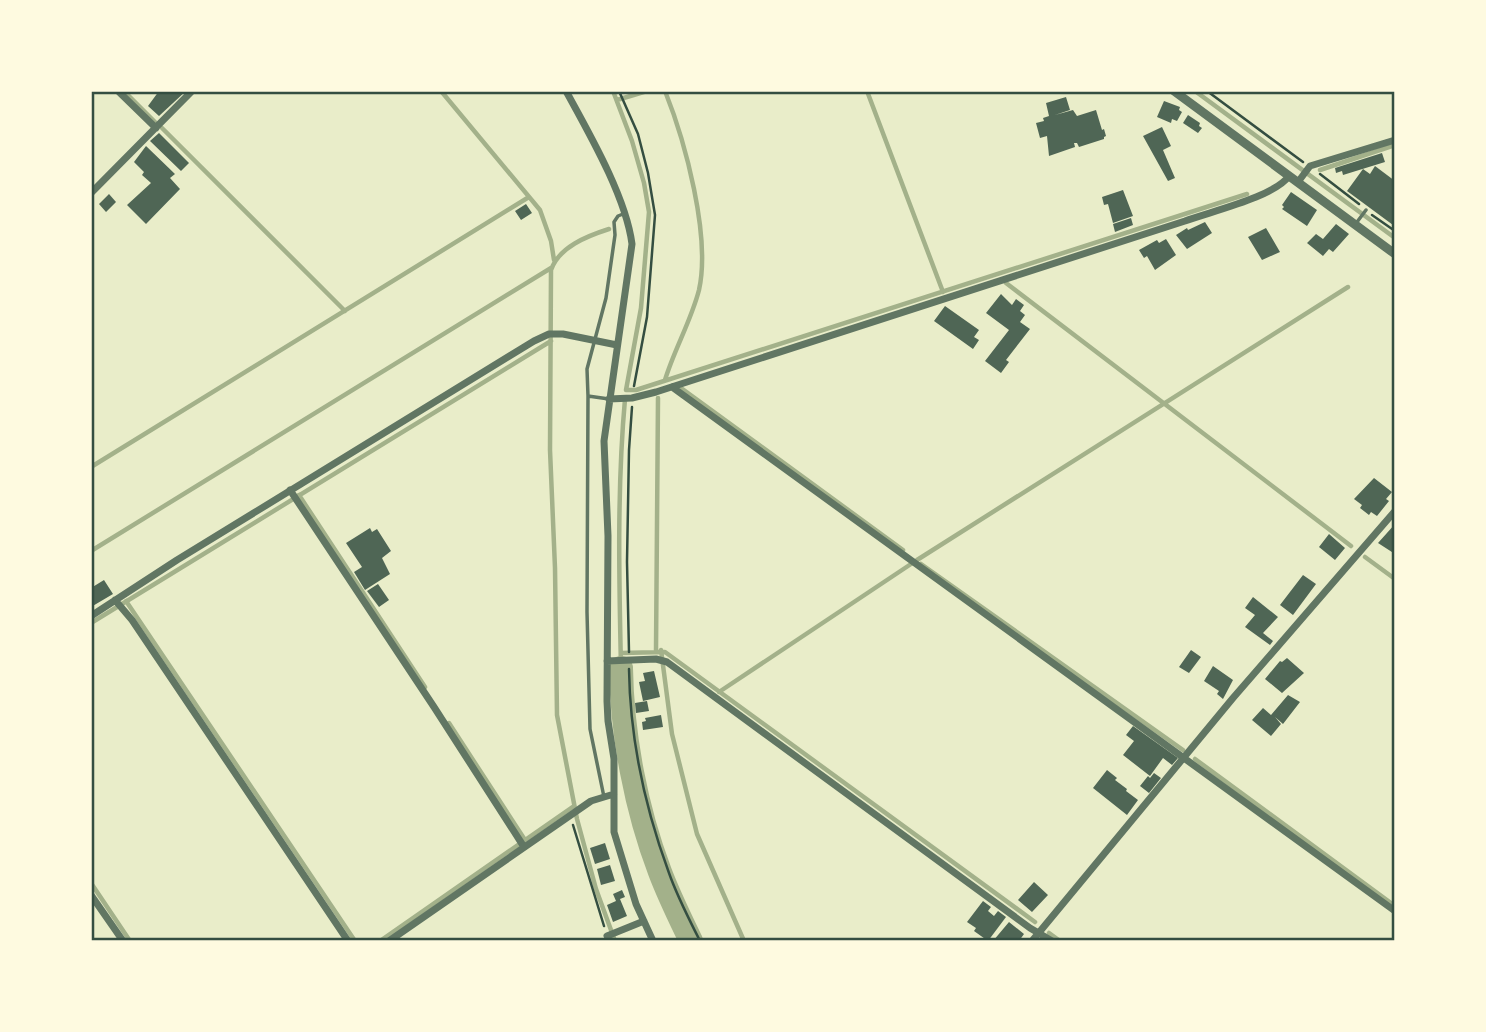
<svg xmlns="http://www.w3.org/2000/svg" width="1486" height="1032" viewBox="0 0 1486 1032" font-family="Manrope,sans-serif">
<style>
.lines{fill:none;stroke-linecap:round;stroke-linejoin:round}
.stream{stroke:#a3b18a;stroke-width:4.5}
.river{stroke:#a3b18a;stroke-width:24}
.building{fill:#4f6655}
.path{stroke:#344e41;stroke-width:2.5}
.service{stroke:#617663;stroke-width:3.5}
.minor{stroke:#617663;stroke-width:7}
.tertiary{stroke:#617663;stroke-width:9}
.neatline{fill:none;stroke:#344e41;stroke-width:2.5}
</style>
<rect width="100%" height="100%" fill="#e9edc9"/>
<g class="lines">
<!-- stream -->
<path class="stream" d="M124 91 155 122
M441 91 540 210 551 241 554 260
M613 91 632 141 644 183 649 212 641 308 626 390
M665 91C685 141 711 236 699 290 691 321 674 350 665 380
M867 91 943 292
M1195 91 1395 238
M617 100 647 91
M162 128 345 311
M1320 170 1395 145
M609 229C587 236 559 247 551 270L550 450 555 568 557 715 577 819 596 889 615 941
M1006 283 1351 546
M681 388 903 550
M626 390H636L1247 194
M91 467 529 197
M299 495 425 687
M91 551 551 268
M1365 557 1395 579
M921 564 1183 750
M126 601 355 941
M91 623 551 341
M656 650 658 398
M661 650 672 734 697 834 744 941
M621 653 665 652 1035 922
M621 668C619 578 617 488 625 399
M719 692 917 560 1348 287
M449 723 525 840
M1195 759 1395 906
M91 883 130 941
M1049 933 1060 941
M380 941 574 806"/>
<!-- river -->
<path class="river" d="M621 668C622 735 636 809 660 872 669 896 680 918 691 941"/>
</g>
<!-- building -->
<path class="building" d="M159 91H186L159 116 148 106Z
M1066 97 1070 110 1055 115 1073 110 1077 116 1096 110 1102 130 1104 129 1106 136 1104 137V139L1079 147 1077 143H1074L1075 147 1049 156 1047 136 1040 138 1036 123 1044 121 1043 118 1049 116 1046 103Z
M1164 101 1180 107 1179 110 1182 112 1177 121 1172 119 1171 123 1157 117Z
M1188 115 1200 123 1199 126 1202 128 1198 133 1183 123Z
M1162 127 1171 146 1163 150 1175 178 1168 181 1143 136Z
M159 133 189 163 181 171 150 141Z
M146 146 175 174 170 178 180 189 146 224 127 205 151 183 142 175 144 172 134 162Z
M1382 153 1385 162 1343 175 1342 171 1336 173 1335 168Z
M1375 166 1395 181V223L1393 225 1347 191 1363 169 1370 174Z
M1123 190 1133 216 1113 223 1108 204 1104 205 1102 197Z
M1291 192 1317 210 1307 226 1282 209 1284 207 1282 205Z
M109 194 116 202 106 212 99 204Z
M526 204 532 213 521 220 515 211Z
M1131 218 1133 225 1115 232 1113 224Z
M1205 222 1212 233 1187 249 1176 235 1187 228 1188 230Z
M1336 224 1349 234 1333 252 1329 249 1323 256 1307 243 1316 234 1323 239Z
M1266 228 1280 252 1262 260 1248 237Z
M1166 239 1176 255 1155 270 1147 256 1144 258 1139 250 1157 240 1159 243Z
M1001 294 1012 305 1016 299 1024 305 1020 311 1025 315 1020 322 1030 329 1006 360 1009 362 1001 373 985 361 1009 330 986 313Z
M945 306 979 330 974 337 979 340 973 349 934 321Z
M1374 478 1392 492 1386 499 1389 501 1377 516 1371 512 1369 515 1360 508 1362 505 1354 499Z
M1395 524V554L1378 543Z
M370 528 372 532 377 529 391 551 382 558 390 574 365 590 354 572 362 567 346 543Z
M1329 534 1345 548 1335 560 1319 547Z
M1303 575 1316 584 1293 615 1280 605Z
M104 580 113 594 91 607V588Z
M378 584 389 600 379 607 367 591Z
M1253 597 1278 617 1263 633 1273 641 1270 645 1245 627 1255 615 1245 608Z
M1191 650 1201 657 1189 673 1179 667Z
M1287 658 1304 673 1282 693 1265 679 1280 661 1282 662Z
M1213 666 1233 680 1223 699 1217 694 1219 691 1204 681Z
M654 671 660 697 643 701 639 682 645 681 643 673Z
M1288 695 1300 702 1283 724 1275 717 1281 724 1271 736 1252 720 1263 708 1271 715Z
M647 701 649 711 636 713 635 703Z
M661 715 663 727 643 730 642 722 646 721 645 718Z
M1133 726 1178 758 1172 765 1163 758 1150 776 1123 755 1134 741 1126 735Z
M1107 770 1117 778 1115 780 1127 789 1126 791 1138 800 1127 815 1093 788Z
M1154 773 1161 778 1149 793 1140 786 1148 776 1150 778Z
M605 843 610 859 595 864 590 848Z
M610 865 615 881 601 885 597 869Z
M1034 882 1048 895 1032 912 1018 900Z
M622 890 625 897 620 899 627 916 613 922 607 905 616 901 613 894Z
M983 901 991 907 988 911 994 916 998 911 1006 917 988 941 974 931 976 928 967 922Z
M1009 922 1024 934 1019 941H993Z"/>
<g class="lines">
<!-- path -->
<path class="path" d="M619 91 638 134 648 173 655 215 647 317 634 386
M1207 91 1303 162
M1320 174 1359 204
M1372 215 1395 231
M629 652 627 562 629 450 632 407
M629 669C630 738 645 808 669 873 677 896 689 919 700 941
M573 825 604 926"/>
<!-- service -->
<path class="service" d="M1357 222 1366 210
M588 396 587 612 590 729 604 797
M609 399 588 396 587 369 606 298 615 235 614 222 618 216 623 214"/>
<!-- minor -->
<path class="minor" d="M118 91 156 128
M566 91C589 133 626 197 632 244L604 441 608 536 607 701 608 721 614 759V832L636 904 653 941
M1298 182 1310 166 1395 140
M91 193 192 91
M672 387 1395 911
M609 399 632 398 656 392 1185 221C1212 211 1274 197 1289 176
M290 490 434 707 524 847
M115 600 132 620 348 941
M91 616 177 560 534 341 549 334H563L617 345
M607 661 656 659 667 662 1030 928 1052 941
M91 895 123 941
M607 936 644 921
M389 941 591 801 614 794
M1032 941 1233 698 1395 511"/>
<!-- tertiary -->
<path class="tertiary" d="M1174 91 1395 254"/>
</g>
<!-- border -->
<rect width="1486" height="1032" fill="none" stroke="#fefae0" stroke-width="186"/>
<rect x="93" y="93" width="1300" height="846" class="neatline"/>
</svg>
